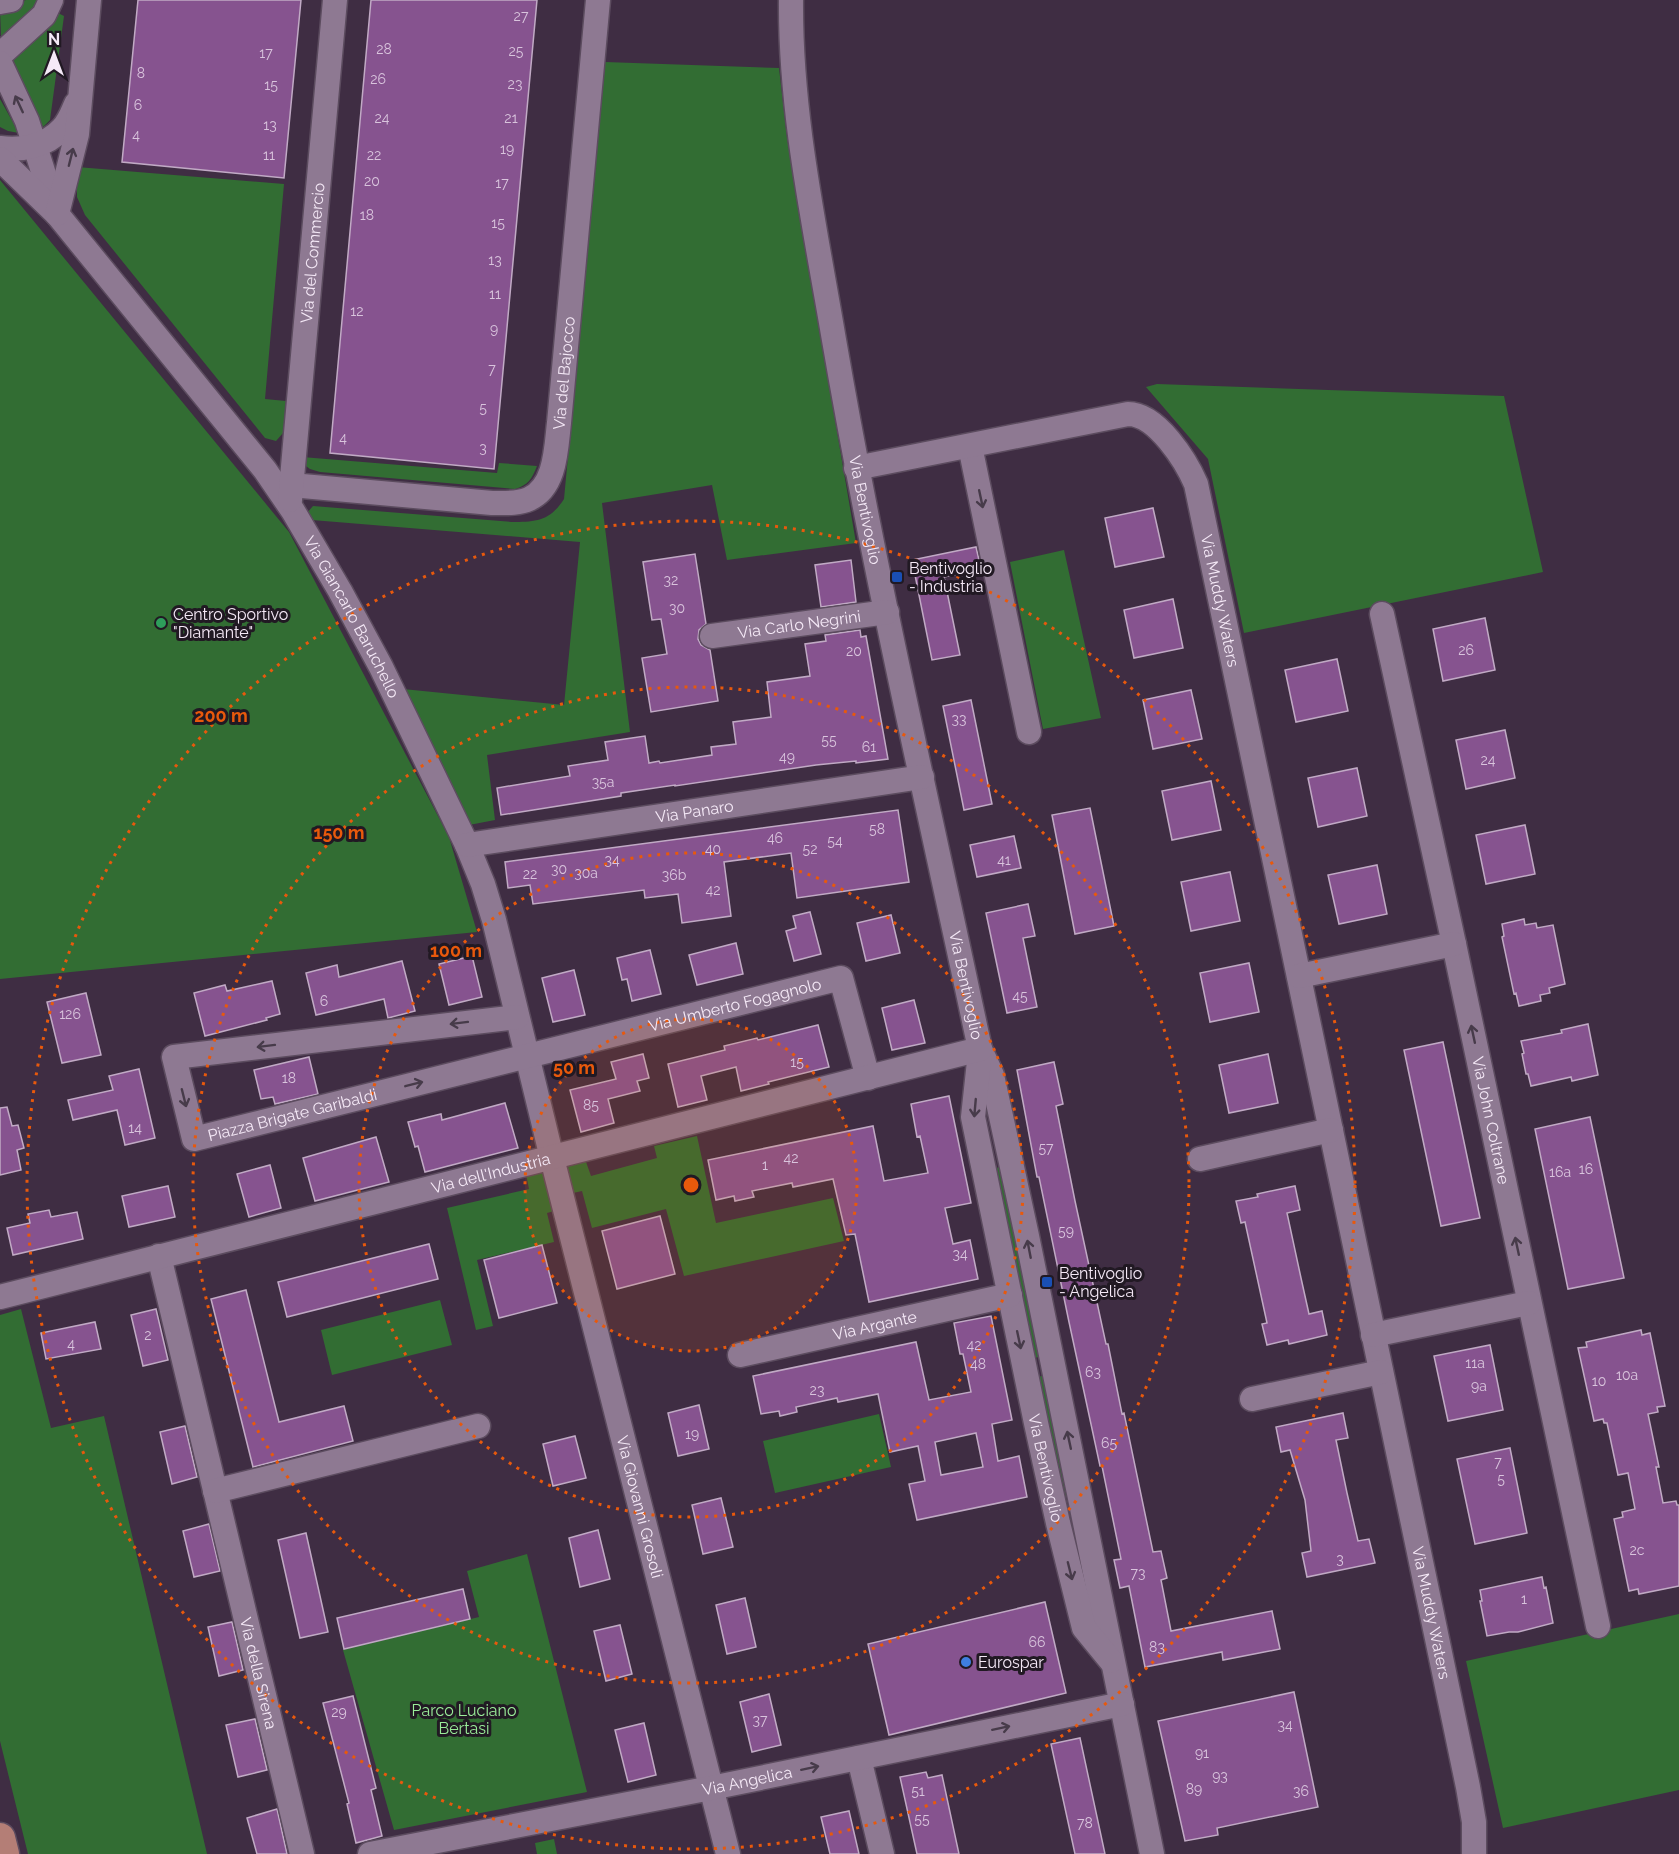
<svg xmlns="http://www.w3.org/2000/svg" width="1679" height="1854" viewBox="0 0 1679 1854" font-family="Raleway,sans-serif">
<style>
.green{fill:#326d33}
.building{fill:#86538f;stroke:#c1aac5;stroke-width:1.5;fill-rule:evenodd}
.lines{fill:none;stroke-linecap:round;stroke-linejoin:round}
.minor-casing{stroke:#5c4c5f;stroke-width:27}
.major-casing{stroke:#5c4c5f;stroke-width:33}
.minor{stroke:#8e7992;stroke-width:24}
.major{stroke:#b47e76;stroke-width:30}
.oneway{stroke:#473b4a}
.ring{fill:none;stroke:#e8590c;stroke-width:3;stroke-dasharray:3 6}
.transit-dot{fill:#1a4fb4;stroke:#211923;stroke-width:2}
.leisure-dot{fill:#2e9e5b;stroke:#211923;stroke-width:2}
.shop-dot{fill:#3f7fe0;stroke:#211923;stroke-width:2}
.labels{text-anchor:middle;stroke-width:6;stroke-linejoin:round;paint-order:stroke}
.number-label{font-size:14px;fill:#d9c4dd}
.street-label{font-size:16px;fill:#f5e9f7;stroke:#211923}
.poi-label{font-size:16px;fill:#f5e9f7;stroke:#211923;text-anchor:start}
.park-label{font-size:16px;fill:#9aed99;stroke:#211923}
.centre{fill:#e8590c;stroke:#211923;stroke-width:3}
.ring-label{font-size:18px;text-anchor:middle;font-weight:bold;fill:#e8590c;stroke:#211923;stroke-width:6;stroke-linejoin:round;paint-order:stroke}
</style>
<rect width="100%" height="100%" fill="#3f2d43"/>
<!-- green -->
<path class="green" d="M26 0H42L1 37 0 9Z
M58 13 64 16 50 120 43 127 8 57 36 35Z
M605 62 779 68 787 138 856 543 727 560 712 485 602 503 630 732 487 755 495 820 469 825 403 689 564 705 580 542 312 520 307 513 313 506 512 522C536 522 550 521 564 499Z
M0 99 19 133 8 131 0 127Z
M77 167 284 184 265 399 286 401 283 433 276 441 265 438 85 215 77 197Z
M0 180 289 532 449 837 477 932 0 979Z
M1157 384 1504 396 1543 572 1244 633 1208 459 1146 387Z
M302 457 497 473 499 463 537 466C532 479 528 485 515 489L320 472 310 469 303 464Z
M1064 550 1101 718 1043 729 1010 562Z
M697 1136 716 1223 833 1198 844 1241 684 1276 666 1209 592 1228 582 1191 573 1193 565 1164 585 1159 591 1176 657 1158 654 1146Z
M1003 1166 1043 1356 1030 1359 990 1170Z
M544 1170 554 1211 547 1213 554 1242 477 1260 493 1326 476 1330 447 1208 529 1189 526 1174Z
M440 1300 452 1345 332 1375 321 1330Z
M21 1309 51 1428 104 1416 207 1854H28L0 1741V1315Z
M1050 1374 1069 1496H1062L1034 1378Z
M879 1414 891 1467 775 1493 763 1441Z
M527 1554 587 1792 394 1830 343 1650 479 1617 467 1571Z
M1679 1614V1790L1503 1828 1466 1661Z
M554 1839 557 1854H537L535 1843Z"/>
<!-- building -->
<path class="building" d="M138 0H301L284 178 122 162Z
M371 0H537L494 469 330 453Z
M1153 508 1164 557 1115 567 1105 518Z
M976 547 981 569 944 577 960 655 932 660 912 560Z
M695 554 706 624 699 630 698 639 701 645 710 650 718 701 651 712 642 658 667 654 661 619 652 620 643 562Z
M851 560 856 602 821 607 815 565Z
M1173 599 1183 648 1134 658 1124 610Z
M1485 618 1495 670 1443 681 1433 629Z
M860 630 861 637 866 636 888 759 856 763V761L816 765 675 786V785L621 793V796L501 815 497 788 570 776 568 766 608 760 605 742 645 736 649 763 659 761 660 763 712 755 711 747 736 744 733 722 771 717 767 682 810 676 805 644 826 641 825 635Z
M1337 659 1348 711 1296 722 1285 670Z
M1191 690 1202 739 1153 749 1143 700Z
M971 700 992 804 964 810 943 706Z
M1505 730 1515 778 1466 789 1456 740Z
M1357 768 1367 816 1318 827 1308 778Z
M1211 781 1221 830 1172 840 1162 791Z
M1090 808 1114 926 1075 934 1052 815Z
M898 810 909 882 797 898 791 853 724 862 731 916 682 923 678 894 645 898 644 890 533 904 530 885 508 888 505 862Z
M1525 825 1535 874 1486 884 1476 835Z
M1014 836 1021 868 977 877 970 845Z
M1377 865 1387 914 1339 924 1328 875Z
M1230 872 1240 921 1191 931 1181 882Z
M1028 904 1035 936 1023 938 1037 1007 1007 1013 986 913Z
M810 912 821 954 794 961 786 931 796 928 793 916Z
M891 915 900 953 866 961 857 923Z
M1524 919 1525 925 1536 923 1537 928 1553 925 1565 984 1549 988 1550 993 1540 995 1541 1001 1519 1006 1516 993 1514 994 1502 937 1504 936 1502 924Z
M736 943 743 974 697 985 689 955Z
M650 950 661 994 632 1001 627 979 622 980 617 958Z
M472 956 482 997 449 1005 439 964Z
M402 961 415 1011 388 1018 384 999 316 1015 306 973 337 965 339 977Z
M1249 963 1259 1012 1210 1022 1200 973Z
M574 970 585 1015 553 1022 542 978Z
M272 981 280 1014 266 1018 267 1020 205 1036 194 993 225 985 227 991Z
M86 993 101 1055 62 1063 47 1002Z
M914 1000 925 1043 892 1050 882 1008Z
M1588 1024 1598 1075 1572 1081 1571 1077 1531 1086 1528 1074H1526L1522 1054 1524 1053 1521 1041 1562 1033 1561 1030Z
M818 1025 829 1067 768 1082 769 1084 741 1091 736 1067 701 1076 707 1100 678 1107 668 1064 725 1050 724 1046 757 1038 758 1040Z
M1443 1042 1480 1218 1441 1226 1404 1050Z
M643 1054 649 1078 637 1081 640 1091 608 1099 614 1123 581 1132 570 1090 616 1079 611 1062Z
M1268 1054 1278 1103 1229 1113 1219 1065Z
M309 1057 318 1094 275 1104 273 1097 261 1099 254 1070Z
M1054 1062 1063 1104 1056 1106 1075 1201 1106 1344H1108L1122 1414 1124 1413 1153 1552 1161 1551 1167 1578 1161 1580 1171 1631 1272 1611 1280 1649 1223 1660 1222 1652 1145 1667 1129 1586 1120 1588 1114 1560 1121 1559 1102 1466H1100L1069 1322 1039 1177H1037L1017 1070Z
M139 1069 155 1138 125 1145 117 1110 73 1120 68 1100 113 1090 109 1076Z
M949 1096 971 1203 945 1208 953 1244 970 1240 978 1279 869 1302 855 1234 846 1235 833 1179 793 1187 792 1183 752 1191 754 1197 735 1201 734 1196 716 1200 708 1160 873 1126 884 1181 928 1173 920 1136 917 1137 911 1104Z
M505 1103 518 1148 425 1172 418 1146 415 1147 408 1122 441 1114 442 1120Z
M7 1107 12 1126 18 1125 24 1148 17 1150 21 1170 0 1175V1108Z
M1590 1117 1624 1278 1568 1289 1535 1129Z
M376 1137 389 1182 315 1201 303 1158Z
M270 1165 281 1208 249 1217 237 1174Z
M168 1186 175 1217 129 1227 122 1196Z
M1295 1186 1300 1210 1287 1213 1301 1278 1309 1314 1322 1311 1327 1335 1289 1344 1288 1340 1267 1345 1262 1324 1267 1323 1245 1222 1241 1223 1236 1201 1258 1197 1257 1194Z
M49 1210 51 1217 77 1212 83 1239 13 1255 7 1228 30 1223 28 1214Z
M660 1216 675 1274 617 1289 602 1231Z
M429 1244 438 1279 287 1317 278 1282Z
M542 1245 557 1303 499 1318 484 1260Z
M246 1290 279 1422 344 1406 353 1441 253 1467 211 1299Z
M156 1309 168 1360 143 1366 131 1315Z
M991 1316 1012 1420 992 1424 998 1461 1019 1456 1027 1497 917 1520 909 1484 925 1481 918 1446 890 1452 878 1394 838 1402 837 1398 796 1407 797 1412 780 1416 779 1411 761 1414 753 1376 916 1342 929 1400 971 1392 963 1354H960L954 1323ZM976 1433 983 1467 941 1475 935 1442Z
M95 1322 101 1349 46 1359 41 1333Z
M1641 1330 1642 1335 1650 1333 1665 1406 1657 1407 1658 1412 1648 1414 1659 1467H1656L1663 1503 1676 1501 1677 1505H1679V1586L1639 1594 1638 1589 1629 1591 1614 1519 1623 1517 1622 1512 1635 1509 1628 1473 1618 1475 1607 1423H1604L1603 1419 1594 1421 1578 1348 1587 1347 1586 1342Z
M1490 1345 1503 1410 1448 1421 1434 1356Z
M699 1405 709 1449 678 1456 668 1413Z
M1343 1413 1348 1438 1336 1440 1347 1493 1358 1541 1369 1539 1375 1563 1307 1577 1302 1553 1311 1551 1305 1500 1290 1450 1281 1452 1276 1427Z
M185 1426 197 1477 172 1484 160 1432Z
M575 1436 586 1478 553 1486 543 1444Z
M1510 1448 1527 1533 1475 1544 1457 1459Z
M721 1498 733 1547 703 1554 692 1505Z
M209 1524 220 1571 194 1577 183 1531Z
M598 1530 610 1579 580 1587 569 1538Z
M306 1533 328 1632 300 1638 278 1540Z
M1542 1577 1544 1588 1546 1587 1553 1623 1518 1632H1509L1487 1636 1480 1601H1482L1480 1590Z
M463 1589 470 1619 344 1649 337 1618Z
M745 1598 756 1647 727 1654 716 1605Z
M1045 1602 1066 1693 889 1735 868 1644Z
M232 1622 243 1670 219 1676 208 1627Z
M620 1625 632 1674 606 1681 594 1631Z
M1294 1692 1318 1807 1217 1828 1218 1835 1185 1841 1158 1721Z
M769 1694 781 1745 752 1752 740 1702Z
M353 1696 376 1788 371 1790 382 1836 356 1843 347 1804 349 1803 323 1703Z
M255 1719 267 1770 238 1777 226 1725Z
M644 1723 656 1775 628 1782 615 1730Z
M1080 1738 1105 1854H1075L1051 1744Z
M926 1772 928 1778 942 1775 959 1854H917L900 1777Z
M277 1809 287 1854H257L247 1818Z
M849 1811 859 1854H830L821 1817Z"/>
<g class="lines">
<defs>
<g id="minor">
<path id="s1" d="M791 0C790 115 815 227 834 340 875 578 930 813 980 1049L992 1075 1027 1236 1152 1854"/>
<path d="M0 2 11 0"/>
<path d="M0 55 44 15 51 0"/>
<path d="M0 63 27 121 56 212"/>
<path d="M0 148C22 151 46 146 62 129 69 122 72 113 76 104"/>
<path id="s2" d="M0 159 57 214 265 470 293 511 340 591 381 667 467 845 483 884 494 920 552 1158 728 1854"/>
<path d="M57 214 77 134 89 0"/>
<path d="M970 446 1029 732"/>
<path id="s3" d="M856 468 1128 414C1157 414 1186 461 1196 484L1468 1787 1474 1822V1854"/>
<path id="s4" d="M291 485 492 503C504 503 518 504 529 499 556 487 556 448 559 423L598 0"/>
<path id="s5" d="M290 500 335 0"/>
<path id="s6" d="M1382 614 1454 944 1598 1626"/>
<path id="s7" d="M712 636 887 612"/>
<path id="s8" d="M467 845 922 777"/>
<path d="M1299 976 1454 944"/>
<path id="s9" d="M517 1017 174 1057 194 1139 841 978 868 1078"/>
<path id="s10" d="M980 1052 973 1117 1036 1423 1058 1523 1084 1628 1111 1661"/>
<path d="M1200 1159 1331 1130"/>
<path id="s11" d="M159 1256 302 1854"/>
<path id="s12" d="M0 1297 980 1049"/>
<path d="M1373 1335 1529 1303"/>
<path id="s13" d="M740 1355 1010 1295"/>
<path d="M1252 1399 1381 1372"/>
<path d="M215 1491 478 1426"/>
<path d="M859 1758 882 1854"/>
<path id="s14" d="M370 1854 711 1788 1122 1704"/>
</g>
<path id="major" d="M0 1838 4 1854"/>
</defs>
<!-- minor casing -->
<use href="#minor" class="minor-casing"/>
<!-- major casing -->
<use href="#major" class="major-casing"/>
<!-- minor -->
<use href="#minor" class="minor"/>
<!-- major -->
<use href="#major" class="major"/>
</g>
<!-- one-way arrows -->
<defs><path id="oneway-shaft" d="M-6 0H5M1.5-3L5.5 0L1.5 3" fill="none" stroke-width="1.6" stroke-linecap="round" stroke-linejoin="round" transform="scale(1.5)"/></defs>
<g class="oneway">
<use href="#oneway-shaft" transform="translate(19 104) rotate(-115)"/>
<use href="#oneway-shaft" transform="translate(71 157) rotate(-76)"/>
<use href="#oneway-shaft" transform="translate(981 499) rotate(78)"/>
<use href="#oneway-shaft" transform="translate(459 1023) rotate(173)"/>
<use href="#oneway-shaft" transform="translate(1473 1034) rotate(-102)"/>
<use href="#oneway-shaft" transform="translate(266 1046) rotate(173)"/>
<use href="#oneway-shaft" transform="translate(414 1084) rotate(-14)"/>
<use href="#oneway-shaft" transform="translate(184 1098) rotate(76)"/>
<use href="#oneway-shaft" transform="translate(975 1108) rotate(95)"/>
<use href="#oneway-shaft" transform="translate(1517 1246) rotate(-102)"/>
<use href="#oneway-shaft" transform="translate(1029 1249) rotate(-101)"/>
<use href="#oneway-shaft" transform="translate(1019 1340) rotate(78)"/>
<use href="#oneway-shaft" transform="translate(1069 1440) rotate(-102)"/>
<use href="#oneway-shaft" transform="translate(1070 1571) rotate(76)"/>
<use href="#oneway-shaft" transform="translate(1001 1728) rotate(-12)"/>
<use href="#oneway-shaft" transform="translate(810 1768) rotate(-12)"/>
</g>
<!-- distance rings -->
<circle cx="691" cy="1185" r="166" fill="#e8590c" fill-opacity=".12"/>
<g class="ring">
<circle cx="691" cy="1185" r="166"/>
<circle cx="691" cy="1185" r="332"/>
<circle cx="691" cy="1185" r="498"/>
<circle cx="691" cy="1185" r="664"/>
</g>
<!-- markers -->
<g class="transit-dot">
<rect x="891" y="571" width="12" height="12" rx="3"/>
<rect x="1041" y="1276" width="12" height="12" rx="3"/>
</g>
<circle class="leisure-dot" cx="161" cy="623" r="6"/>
<circle class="shop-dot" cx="966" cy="1662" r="6"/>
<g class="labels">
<!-- number labels -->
<g class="number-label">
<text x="521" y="21">27</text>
<text x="384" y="54">28</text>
<text x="516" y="56">25</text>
<text x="266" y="58">17</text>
<text x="141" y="78">8</text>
<text x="378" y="84">26</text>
<text x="515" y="89">23</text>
<text x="271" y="90">15</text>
<text x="138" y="110">6</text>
<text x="382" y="123">24</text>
<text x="511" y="123">21</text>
<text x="270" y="130">13</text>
<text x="136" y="140">4</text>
<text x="507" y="154">19</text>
<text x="269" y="160">11</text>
<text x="374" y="160">22</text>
<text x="372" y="186">20</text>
<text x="502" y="188">17</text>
<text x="367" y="220">18</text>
<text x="498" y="228">15</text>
<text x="495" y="265">13</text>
<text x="495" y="299">11</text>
<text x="357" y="316">12</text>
<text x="494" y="334">9</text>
<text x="492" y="374">7</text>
<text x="483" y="413">5</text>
<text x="343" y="443">4</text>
<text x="483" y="453">3</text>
<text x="671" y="585">32</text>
<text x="677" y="613">30</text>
<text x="1466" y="655">26</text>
<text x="854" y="656">20</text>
<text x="959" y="724">33</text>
<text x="829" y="745">55</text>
<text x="869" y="752">61</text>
<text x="787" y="762">49</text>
<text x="1488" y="765">24</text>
<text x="603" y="787">35a</text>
<text x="877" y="834">58</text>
<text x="775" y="843">46</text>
<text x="835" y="846">54</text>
<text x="713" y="854">40</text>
<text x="810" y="854">52</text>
<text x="612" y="865">34</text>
<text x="1004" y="865">41</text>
<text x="559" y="874">30</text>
<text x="586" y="878">30a</text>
<text x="530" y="879">22</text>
<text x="674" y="880">36b</text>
<text x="713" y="895">42</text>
<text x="1020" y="1001">45</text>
<text x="324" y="1006">6</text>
<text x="70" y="1019">126</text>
<text x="797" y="1067">15</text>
<text x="289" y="1083">18</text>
<text x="591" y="1110">85</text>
<text x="135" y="1133">14</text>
<text x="1046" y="1153">57</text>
<text x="791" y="1163">42</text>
<text x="765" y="1170">1</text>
<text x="1586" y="1174">16</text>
<text x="1560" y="1177">16a</text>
<text x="1066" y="1236">59</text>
<text x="960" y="1259">34</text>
<text x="148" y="1340">2</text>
<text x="71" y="1349">4</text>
<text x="974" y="1350">42</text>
<text x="1475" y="1368">11a</text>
<text x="978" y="1369">48</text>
<text x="1093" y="1377">63</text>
<text x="1627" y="1380">10a</text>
<text x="1599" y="1386">10</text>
<text x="1479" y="1391">9a</text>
<text x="817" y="1395">23</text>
<text x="692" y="1439">19</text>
<text x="1109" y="1448">65</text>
<text x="1498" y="1467">7</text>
<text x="1501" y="1484">5</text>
<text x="1637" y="1555">2c</text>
<text x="1340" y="1564">3</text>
<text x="1138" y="1578">73</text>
<text x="1524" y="1604">1</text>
<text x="1037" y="1647">66</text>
<text x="1157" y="1652">83</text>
<text x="339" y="1717">29</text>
<text x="760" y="1725">37</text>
<text x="1285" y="1730">34</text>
<text x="1202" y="1758">91</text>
<text x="1220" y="1781">93</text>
<text x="1194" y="1794">89</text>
<text x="918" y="1796">51</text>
<text x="1301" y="1796">36</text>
<text x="922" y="1824">55</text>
<text x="1085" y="1828">78</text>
</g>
<!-- street labels -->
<g class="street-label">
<text dy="6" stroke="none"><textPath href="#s5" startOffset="248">Via del Commercio</textPath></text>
<text dy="6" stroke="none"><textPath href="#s4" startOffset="375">Via del Bajocco</textPath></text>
<text dy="6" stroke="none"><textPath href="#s1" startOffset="516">Via Bentivoglio</textPath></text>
<text dy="6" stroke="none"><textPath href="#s3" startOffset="498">Via Muddy Waters</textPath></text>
<text dy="6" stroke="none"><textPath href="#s2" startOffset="580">Via Giancarlo Baruchello</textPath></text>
<text dy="6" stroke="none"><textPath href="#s7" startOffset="88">Via Carlo Negrini</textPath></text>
<text dy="6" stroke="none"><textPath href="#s8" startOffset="230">Via Panaro</textPath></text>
<text dy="6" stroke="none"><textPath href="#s1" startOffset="1002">Via Bentivoglio</textPath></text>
<text dy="6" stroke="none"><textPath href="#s9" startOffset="987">Via Umberto Fogagnolo</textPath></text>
<text dy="6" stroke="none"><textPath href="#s9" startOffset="531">Piazza Brigate Garibaldi</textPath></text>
<text dy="6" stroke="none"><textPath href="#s6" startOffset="518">Via John Coltrane</textPath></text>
<text dy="6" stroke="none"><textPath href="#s12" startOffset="506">Via dell'Industria</textPath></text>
<text dy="6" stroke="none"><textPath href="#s13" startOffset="138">Via Argante</textPath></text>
<text dy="6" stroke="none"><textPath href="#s10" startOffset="424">Via Bentivoglio</textPath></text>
<text dy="6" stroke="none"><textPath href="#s2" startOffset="1520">Via Giovanni Grosoli</textPath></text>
<text dy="6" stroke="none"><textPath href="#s3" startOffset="1532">Via Muddy Waters</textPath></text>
<text dy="6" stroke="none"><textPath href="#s11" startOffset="429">Via della Sirena</textPath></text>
<text dy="6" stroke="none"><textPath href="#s14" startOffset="384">Via Angelica</textPath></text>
</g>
<!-- poi labels -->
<g class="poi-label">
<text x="909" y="574">Bentivoglio<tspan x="909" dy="18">- Industria</tspan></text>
<text x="173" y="620">Centro Sportivo<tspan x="173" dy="18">"Diamante"</tspan></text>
<text x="1059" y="1279">Bentivoglio<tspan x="1059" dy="18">- Angelica</tspan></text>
<text x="978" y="1668">Eurospar</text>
</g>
<!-- park labels -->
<g class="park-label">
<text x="464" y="1716">Parco Luciano<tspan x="464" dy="18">Bertasi</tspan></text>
</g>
</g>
<circle cx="691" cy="1185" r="9" class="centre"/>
<g class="ring-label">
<text x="221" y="722">200 m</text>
<text x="339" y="839">150 m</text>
<text x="456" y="957">100 m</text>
<text x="574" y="1074">50 m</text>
</g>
<!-- north arrow -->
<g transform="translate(54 54)" stroke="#211923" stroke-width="4.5" paint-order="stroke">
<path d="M0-4.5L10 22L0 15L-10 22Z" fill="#f5e9f7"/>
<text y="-9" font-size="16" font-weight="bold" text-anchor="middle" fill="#f5e9f7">N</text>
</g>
</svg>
